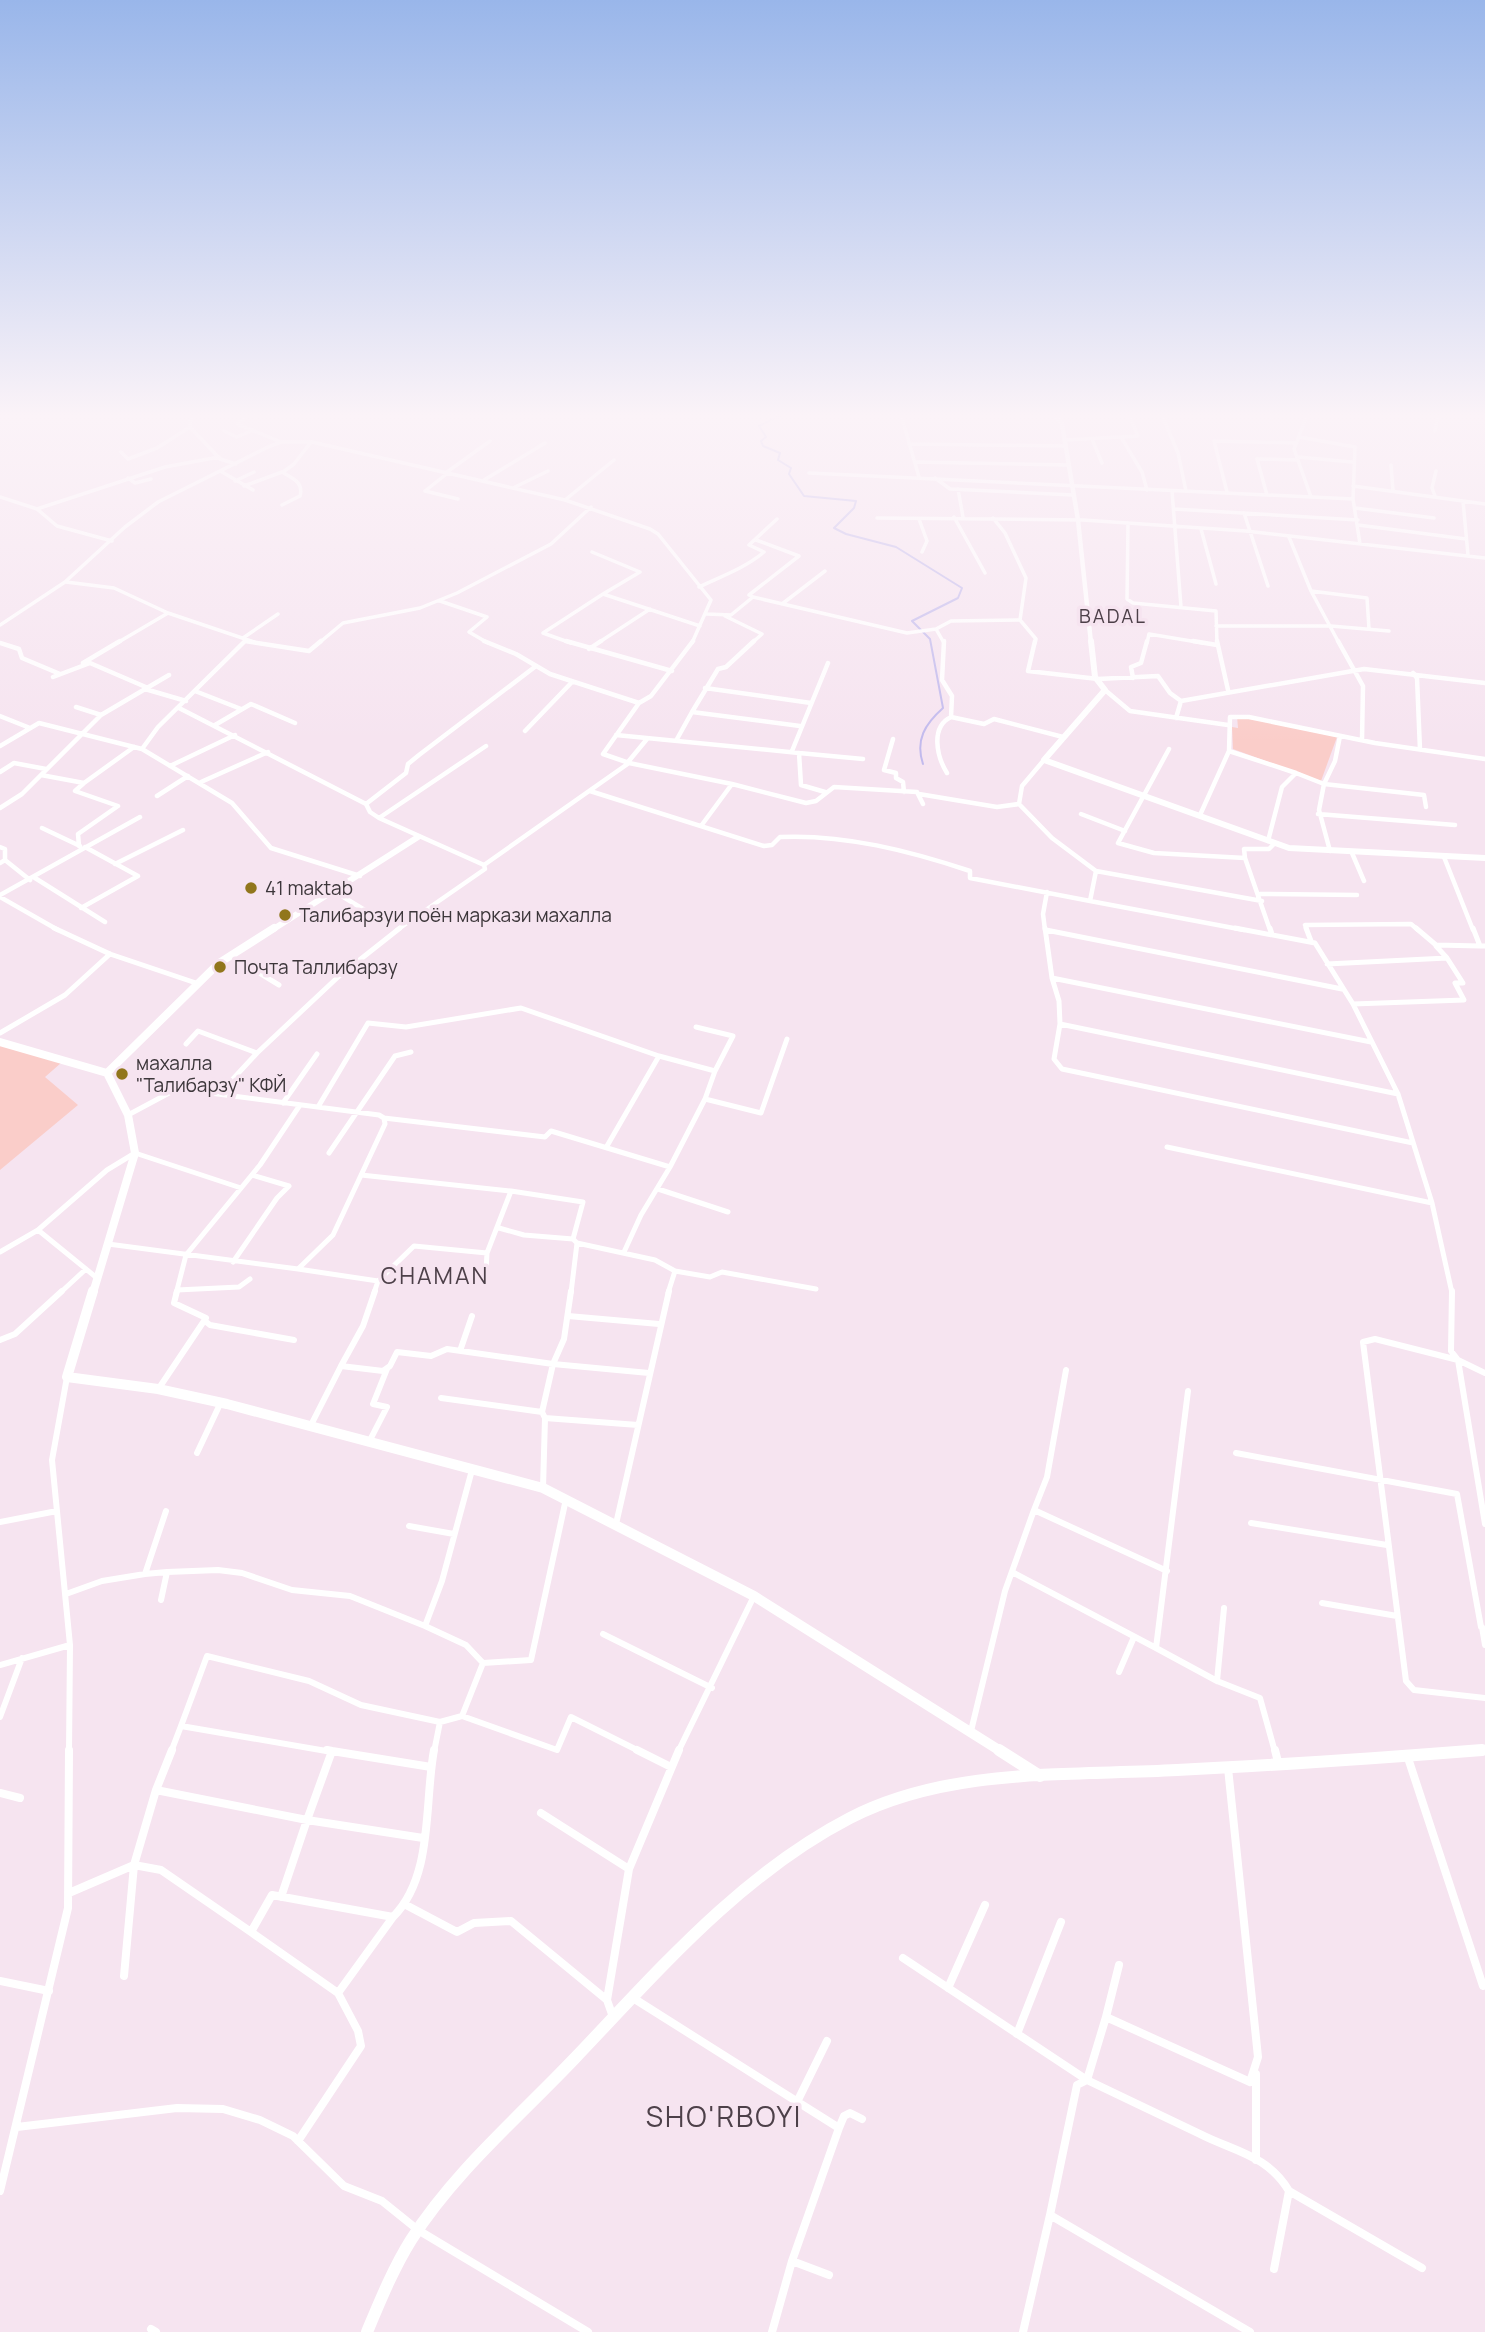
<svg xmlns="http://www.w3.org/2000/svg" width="1485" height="2332" viewBox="0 0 1485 2332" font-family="Manrope,sans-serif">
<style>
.green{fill:#facdc9}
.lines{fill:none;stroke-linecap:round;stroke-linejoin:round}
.stream{stroke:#c2baed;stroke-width:2}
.street-far4{stroke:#fff;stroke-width:3.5}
.street-far3{stroke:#fff;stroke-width:4.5}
.street-far2{stroke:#fff;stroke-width:5}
.street-far1{stroke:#fff;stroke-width:6}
.street{stroke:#fff;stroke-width:8}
.secondary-far4{stroke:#fff;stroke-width:4.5}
.secondary-far3{stroke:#fff;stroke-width:6}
.secondary-far2{stroke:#fff;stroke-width:8}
.secondary-far1{stroke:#fff;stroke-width:10}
.secondary{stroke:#fff;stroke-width:12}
.poi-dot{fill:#91761c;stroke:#f6e4f0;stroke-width:2.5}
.labels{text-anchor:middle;stroke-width:7;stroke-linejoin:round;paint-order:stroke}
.far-quarter-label{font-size:19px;letter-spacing:2px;fill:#4d4049;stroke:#f6e4f0}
.poi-label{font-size:19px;fill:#3c363a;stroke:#f6e4f0;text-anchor:start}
.quarter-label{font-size:23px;letter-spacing:2px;fill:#4d4049;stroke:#f6e4f0}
.near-quarter-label{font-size:28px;letter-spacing:2px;fill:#4d4049;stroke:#f6e4f0}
</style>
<rect width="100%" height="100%" fill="#f6e4f0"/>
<!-- green -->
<path class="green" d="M1237 716 1337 737 1321 781 1233 749 1232 727 1238 728Z
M0 1045 61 1063 45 1077 78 1105 0 1170Z"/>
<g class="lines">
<!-- stream -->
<path class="stream" d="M781 415 759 426 766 437 761 441 763 446 780 453 778 460 791 468 789 474 804 496 856 501 854 508 834 528 846 534 896 547 962 588 958 598 912 621 930 639 943 708C925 724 915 740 923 764"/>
<!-- street-far4 -->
<path class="street-far4" d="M191 415 190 427 220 459 236 464
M249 415 237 424 281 442
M901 415 919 477
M1162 415 1178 453 1186 491
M1307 415 1294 449 1311 497
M224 431 237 437 253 430
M1435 431 1438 415
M1121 437 1142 472 1147 490
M1299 437 1355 447 1353 499 1360 544
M1092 439 1102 463
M1065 440 1138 436 1129 415
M909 444 1066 446
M121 452 128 459 157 448 190 427
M1298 457 1352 462
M916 462 1069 465
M1391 465 1393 491
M222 472 253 490
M283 472 294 464 311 442
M447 472 490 441
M809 473 1353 499
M128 478 135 483 151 479
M935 478 950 489 1073 495
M484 480 545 443
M235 481 254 472
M244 486 282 472C292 478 304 482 300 496L282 505
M1353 486 1485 504
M515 487 548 471
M958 489 963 517
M425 491 458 499
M425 491 449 472
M1172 491 1181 607
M1227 492 1214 441 1297 443
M1267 495 1257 459 1298 460
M1435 496 1432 488 1436 471
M0 497 37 509 57 526 112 541
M565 500 614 460
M1463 501 1468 555
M1355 508 1434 518
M37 509 165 467 219 457
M1174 509 1358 520
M1244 513 1268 586
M954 517 985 573
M877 518 1083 520 1246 531 1485 558
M993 518 1005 533 1026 578 1020 620
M919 519 927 541 922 552
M1128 523 1127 599 1133 603 1216 611 1217 643
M1358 525 1466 539
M1201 529 1216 584
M1289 537 1311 591 1339 643
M592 552 640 572 603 594
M66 582 114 588 168 613 257 643
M699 587C722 576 745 568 764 552L749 545 777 519
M1311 591 1367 598 1369 629
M753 597 749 595 799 556 756 540
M440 601 487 617 469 632 488 643
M782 604 825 571
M707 614 731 615 753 597 907 633 936 629 951 621 1020 620 1036 639 1035 643
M725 616 762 634 752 643
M0 625 65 582 125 527 158 502 268 447 281 442H312L565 500 650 529 658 534 711 600 692 643
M1216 626H1331L1389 631
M936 629 944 643
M543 633 603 594 700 626
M543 633 571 643
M243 638 278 614
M117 643 168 613
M319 643 343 623 420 608 457 593 551 544 591 507
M598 643 650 609
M1147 643 1149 634 1203 643"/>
<!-- street-far3 -->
<path class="street-far3" d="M245 641 309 651 321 641
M484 641 516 654 550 674 639 703
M566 641 672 671
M693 641 651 696 639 703 603 754 629 763 732 784 701 826
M944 641 942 680 952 696 951 717C930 727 937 757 947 773
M1035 641 1028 671 1098 679 1158 676 1170 693 1181 701 1364 669 1485 683
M1193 641 1217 645
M1217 641 1228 690
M1338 641 1363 686 1362 740
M0 643 19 649 22 658 60 674
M589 649 601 641
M83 663 120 641
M1413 673 1417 678 1420 750
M53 677 90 663 148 688
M1133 678 1131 667 1141 663 1147 641
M705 688 811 703
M145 689 186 701
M1105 690 1130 711 1228 725
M195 691 241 709
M76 707 101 715
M179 708 366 804 370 812 379 818 484 865 629 763
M692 712 718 669 726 667 754 641
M0 716 30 728
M951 717 984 724 994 719 1063 737
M1176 718 1181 701
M215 725 251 704 295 723
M525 731 572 682
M616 735 799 753
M677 739 692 712 800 726
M893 739 884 770 896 773V778L903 782 904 792
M0 746 39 723 142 749 232 803 271 848 360 876
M142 749 158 727 245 641
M1169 749 1118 843 1154 853 1245 858 1244 849H1269L1274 844
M792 751 828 663
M1229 751 1296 773
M628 762 647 739
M170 766 235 735
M0 772 14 763 46 769
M41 775 84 783 134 747
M201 782 268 752
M732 784 806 803 816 801 834 787 917 792 923 804
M590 791 764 846 772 845 780 837C844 834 910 851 970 871V878L1090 901
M825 792 801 785 799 753 863 759
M919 794 997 807 1019 804 1052 838 1096 871 1090 901 1244 930
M157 796 188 776
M366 804 406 773 408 764 419 755 536 666
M1019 804 1022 786 1044 760
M0 808 22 794 101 715 169 675
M1081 814 1125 831
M1318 814 1455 825
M1200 815 1229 751 1230 717H1249L1375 743 1485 759
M379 818 486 746
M42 828 80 846
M1268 841 1282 787 1296 773 1324 784 1335 761 1340 736
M79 846 78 834 118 806 75 791 84 783
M0 847 5 849V860L0 863
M1330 851 1319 810 1324 784 1424 795 1426 807
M1352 853 1364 881
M1444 857 1473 930
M1245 858 1270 930
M5 860 30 880
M115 864 183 830
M1096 871 1262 901
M35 878 105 922
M335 892 373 915
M1260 894 1357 895
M0 895 140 817
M0 897 58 930
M81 908 138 876 85 847
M397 930 485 869 484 865
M1045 930 1043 914 1047 892
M1307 930 1305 925 1411 924 1418 930"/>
<!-- street-far2 -->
<path class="street-far2" d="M54 928 110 954 196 983
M1045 928 1052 978 1371 1042
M1235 928 1315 943 1353 1004 1398 1094 1432 1203 1452 1293
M1270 928 1272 934
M1306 928 1311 941
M1416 928 1436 945 1480 946
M1473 928 1480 946H1485
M1046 930 1342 989
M231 956 279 985
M1327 964 1447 958 1436 946
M1052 978 1059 1001 1060 1024 1398 1094
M1353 1004 1464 1000 1455 983H1463L1447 958
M1060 1024 1054 1059 1062 1069 1413 1143
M696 1027 733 1036 715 1071
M0 1033 65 995 110 954
M186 1044 198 1031 257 1053 219 1094
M257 1053 338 977 400 928
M659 1056 715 1071 705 1099 761 1113 787 1039
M283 1103 317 1054
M318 1107 368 1023 406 1027 521 1008 659 1056 607 1146
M384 1118 545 1137 551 1131 670 1167 641 1215 624 1252
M1167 1147 1432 1203
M329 1153 395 1056 411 1052
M670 1167 705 1099
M361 1175 511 1191 487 1253
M658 1189 728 1212
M511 1191 583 1202 573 1239 577 1243 571 1293
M499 1228 524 1235 573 1239
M38 1230 107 1170 135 1153 241 1188
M577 1243 655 1260 675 1271 668 1293
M108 1244 298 1269 333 1235 385 1124 384 1118 379 1115 187 1090 171 1092 128 1115
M0 1252 38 1230 97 1278
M233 1262 277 1198 289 1186 252 1175
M298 1269 378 1281 414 1246 487 1253 486 1271
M675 1271 710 1277 722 1272 816 1289
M250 1279 239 1287 177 1290 186 1255 260 1165 300 1105
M60 1293 86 1269
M176 1293 177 1290
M374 1293 378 1281"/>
<!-- street-far1 -->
<path class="street-far1" d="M375 1291 363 1326 341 1366 383 1371 390 1366 397 1352 431 1356 447 1349 553 1364 564 1339 571 1291
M1452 1291 1451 1351 1458 1360 1485 1373
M568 1316 659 1324
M205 1321 210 1325 294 1340
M0 1340 15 1334 62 1291
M460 1351 472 1316
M1066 1370 1047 1477 1034 1510 1167 1571
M67 1377 52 1460 70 1645 69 1752
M159 1388 206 1318 174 1303 177 1291
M1188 1391 1156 1648 1217 1681
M441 1398 542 1412
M545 1418 638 1425
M311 1425 341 1366
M369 1442 387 1407 373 1404 387 1369
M197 1453 221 1402
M1236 1453 1457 1494 1481 1627
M472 1470 442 1581 425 1626 466 1645 483 1663 531 1660 566 1499
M543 1488 545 1418 542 1412 553 1364 649 1373
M166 1511 145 1574 167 1572
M0 1522 57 1511
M1251 1523 1387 1545
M616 1524 669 1291
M1485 1524 1458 1360 1375 1339 1363 1342 1406 1681 1414 1690 1485 1698
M409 1526 454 1534
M1012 1572 1156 1648
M66 1594 102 1581 145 1574
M161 1600 167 1572 218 1570 242 1573 292 1590 350 1596 425 1626
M1322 1603 1397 1616
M1224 1608 1217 1681 1260 1698 1275 1752
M1482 1627 1485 1645
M603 1634 712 1688
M483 1663 462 1716 557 1750 571 1717 641 1752
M0 1665 70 1645
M1119 1672 1134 1637
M0 1717 22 1658
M181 1726 207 1656 309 1681 361 1705 440 1722
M971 1731 1005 1591 1034 1510
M332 1751 338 1752
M171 1752 181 1726 332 1752
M434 1752 440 1722 462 1716
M678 1752 754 1596"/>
<!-- street -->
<path class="street" d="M637 1750 671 1767
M1275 1750 1278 1762
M332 1751 431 1767
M1408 1758 1483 1986
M156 1790 307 1820 332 1751 327 1750
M156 1790 134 1865 161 1870 251 1932
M156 1790 172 1750
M0 1793 20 1798
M541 1813 629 1869
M69 1893 134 1865 124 1976
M272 1895 393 1917 338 1993 251 1932Z
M281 1897 307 1820 423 1838
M406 1905 457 1932 474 1923 511 1921 607 2000
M393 1917C434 1876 424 1803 434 1750
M903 1958 1087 2080 1077 2085 1050 2215 1250 2332
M1119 1965 1106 2017 1250 2082 1258 2057 1228 1768
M0 1981 49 1991
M948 1988 985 1905
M633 1998 839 2128 792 2261 772 2332
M613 2017 607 2000 629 1869 679 1750
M1106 2017 1087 2080C1125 2098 1162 2116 1200 2134 1233 2151 1268 2155 1289 2191L1422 2268
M1017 2034 1061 1922
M1256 2074V2160
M798 2100 827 2041
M17 2127 177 2108 223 2109 260 2120 293 2136 344 2186 382 2201 418 2230 588 2332
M839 2128 844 2116 850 2113 862 2119
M298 2141 361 2046 358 2031 338 1993
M0 2191 68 1908 69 1750
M792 2261 829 2275
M1274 2269 1289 2191
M151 2329 156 2332
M1023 2332 1050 2215"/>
<!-- secondary-far4 -->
<path class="secondary-far4" d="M1055 415 1062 424 1078 520 1091 643"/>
<!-- secondary-far3 -->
<path class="secondary-far3" d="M1091 641 1095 677 1105 690 1044 760 1289 848 1485 858
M272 930 418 837"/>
<!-- secondary-far2 -->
<path class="secondary-far2" d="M0 1042 107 1073 128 1115 135 1153 93 1293
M107 1073 219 963 274 928"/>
<!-- secondary-far1 -->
<path class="secondary-far1" d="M93 1291 67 1377 158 1389 227 1404 543 1488 754 1596 1002 1752
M1458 1752 1485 1750"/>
<!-- secondary -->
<path class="secondary" d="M999 1750 1040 1776
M367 2332C380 2301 393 2269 411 2240 454 2172 519 2117 575 2058 658 1971 740 1875 850 1818 949 1767 1068 1776 1177 1770 1279 1765 1380 1758 1482 1750"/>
</g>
<!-- sky -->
<linearGradient id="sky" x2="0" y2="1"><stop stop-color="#99b6ea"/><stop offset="0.56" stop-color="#fbf3f8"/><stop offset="1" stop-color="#fbf3f8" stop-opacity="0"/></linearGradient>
<rect width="1485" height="742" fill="url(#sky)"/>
<!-- markers -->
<g class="poi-dot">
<circle cx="251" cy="888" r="7"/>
<circle cx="285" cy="915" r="7"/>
<circle cx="220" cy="967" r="7"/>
<circle cx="122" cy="1074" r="7"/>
</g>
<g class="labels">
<!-- far-quarter labels -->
<g class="far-quarter-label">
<text x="1113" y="623">BADAL</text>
</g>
<!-- poi labels -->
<g class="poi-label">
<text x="265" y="895">41 maktab</text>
<text x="299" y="922">Талибарзуи поён маркази махалла</text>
<text x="234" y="974">Почта Таллибарзу</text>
<text x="136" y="1070">махалла<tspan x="136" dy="22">"Талибарзу" КФЙ</tspan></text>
</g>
<!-- quarter labels -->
<g class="quarter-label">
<text x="435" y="1284">CHAMAN</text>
</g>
<!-- near-quarter labels -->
<g class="near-quarter-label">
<text x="724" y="2127">SHO'RBOYI</text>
</g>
</g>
</svg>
